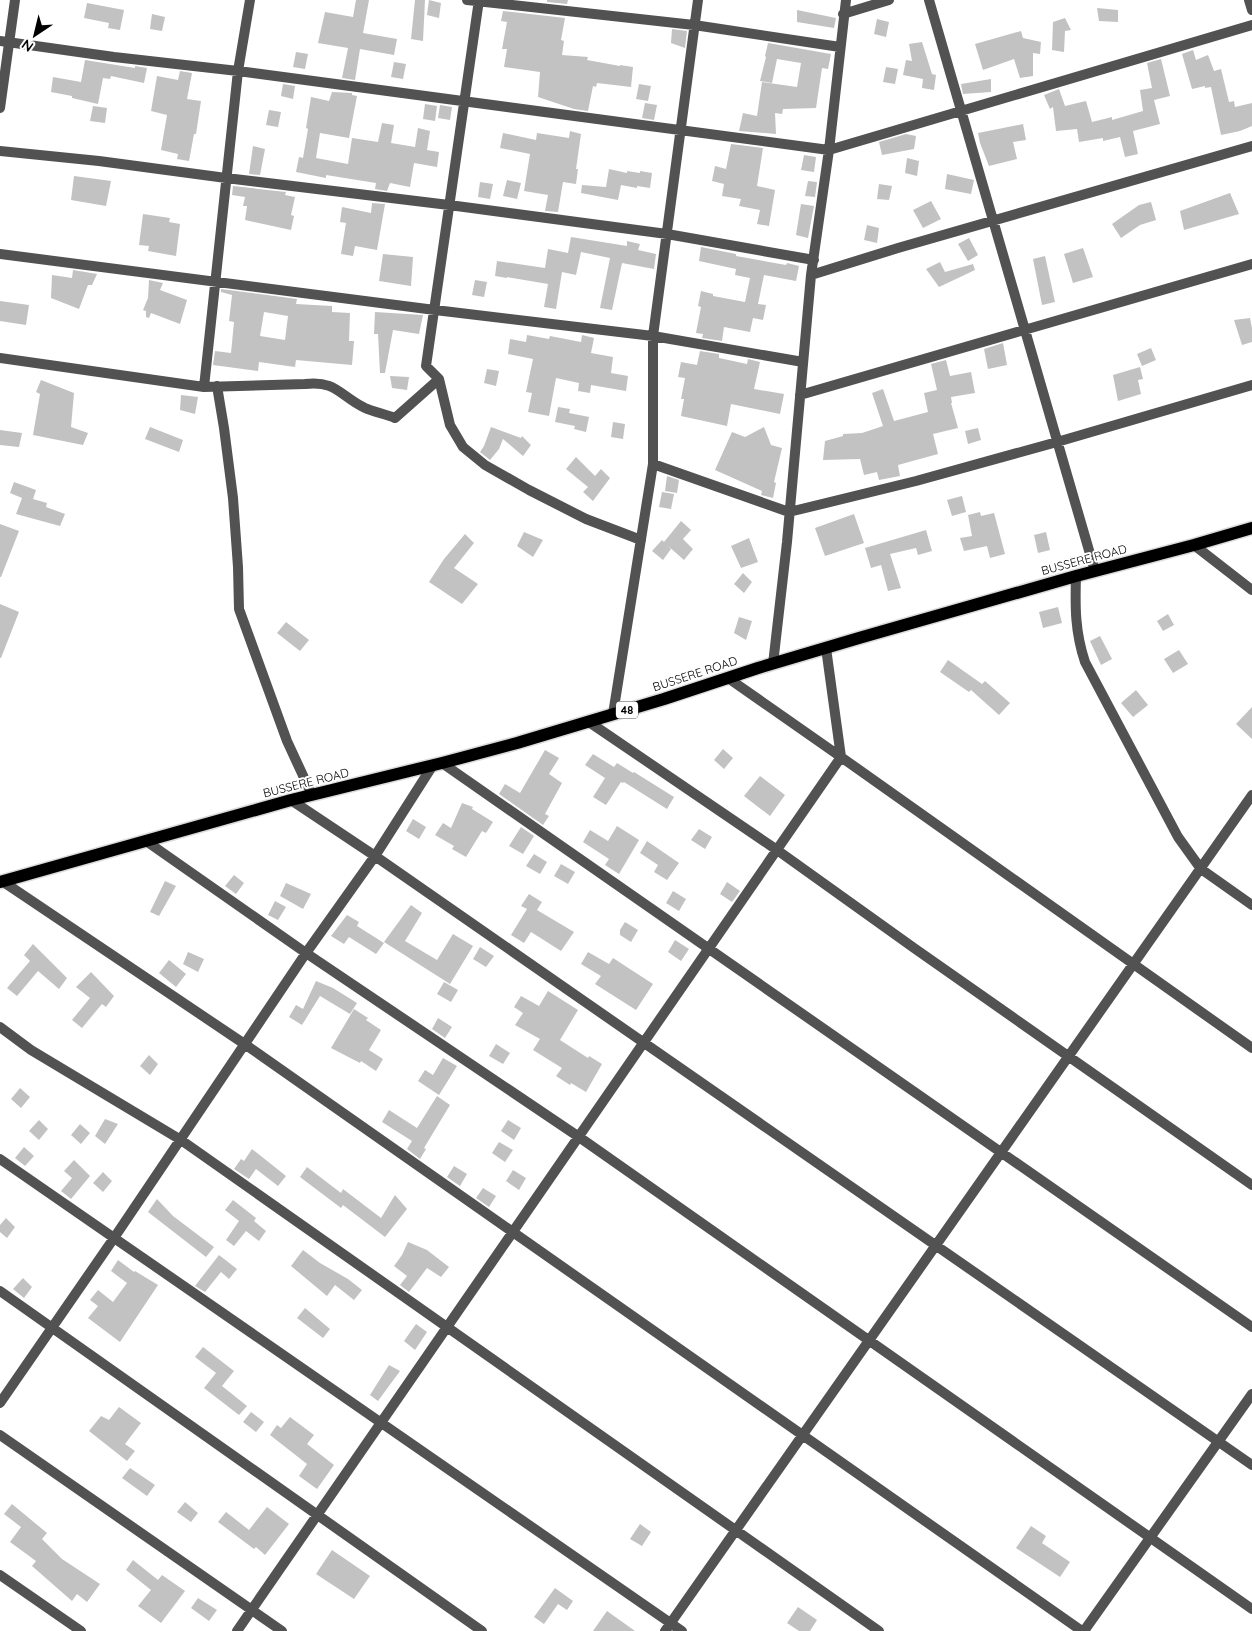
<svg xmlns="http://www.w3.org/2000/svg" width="1252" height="1631" viewBox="0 0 1252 1631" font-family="Quicksand,sans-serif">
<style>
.building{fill:#c2c2c2;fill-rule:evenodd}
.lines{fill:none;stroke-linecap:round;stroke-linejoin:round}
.primary-casing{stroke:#dbdbdb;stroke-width:15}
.minor{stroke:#525252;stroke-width:10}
.tertiary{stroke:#525252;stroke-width:10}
.primary{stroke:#000;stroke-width:12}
.labels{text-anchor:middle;stroke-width:4;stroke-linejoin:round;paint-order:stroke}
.shield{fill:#fff;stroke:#4c4c4c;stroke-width:1}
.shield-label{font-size:11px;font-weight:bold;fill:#000}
.street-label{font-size:12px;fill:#000;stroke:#fff}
</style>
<rect width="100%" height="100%" fill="#fff"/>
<!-- building -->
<path class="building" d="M356 0H369L363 33 397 39 394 55 360 49 355 80 342 78 348 48 318 43 325 12 353 17Z
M415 0H425L423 41 411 39Z
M429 0 441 3 439 18 427 15Z
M547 0H568L567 4 547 2Z
M87 3 124 10 120 30 108 28 109 23 84 18Z
M1097 8 1118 10V22L1099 21Z
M797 10 836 18 834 28 797 22Z
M503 11 565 18 561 40 564 41 562 55 588 57 587 60 620 66V65L633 67 631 87 597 83 596 87 593 86 588 111 574 109 538 97 540 72 504 67 507 49H502L507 22 501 21Z
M152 14 165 17 162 31 150 29Z
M1065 18 1071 30 1065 31 1064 52 1052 50 1053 22Z
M877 19 889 22 886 37 874 34Z
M672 29 687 31 685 48 671 43Z
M1021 31 1023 38 1041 42 1040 54 1033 53V76L1020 78 1014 59 983 70 975 44Z
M922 42 932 74 936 75 934 90 922 88 923 79 903 75 906 60 912 61 909 44Z
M768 43 831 54 828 69 822 68 816 108 783 109 782 114 775 113 776 134 739 131 743 113 757 116 762 82 797 87 801 63 777 59 772 83 760 81 766 57 765 56Z
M1193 50 1196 60 1208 55 1214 71 1221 69 1229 102 1234 101 1235 107 1252 103V126L1240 131 1221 135 1211 87 1205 88V86L1192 89 1182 54Z
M296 52 308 54 305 69 293 67Z
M1161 59 1170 96 1154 100 1160 124 1133 131 1138 154 1125 157 1120 137 1103 141V138L1079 142 1077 129 1056 131 1053 107 1050 109 1044 95 1059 89 1065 106 1086 101 1092 122 1112 117V120L1143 111 1140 90 1152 88 1147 63Z
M85 60 135 68V66L147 68 144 83 111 76 110 79 103 78 98 104 72 98V96L51 92 53 77 81 82Z
M394 62 406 64 403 79 391 77Z
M886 67 898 69 895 84 883 82Z
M180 71 192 73 187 99 201 101 196 134H194L189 161 177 159 178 154 161 150 167 115 151 111 157 76 178 80Z
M991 79V92L963 94 961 84Z
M283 84 295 86 293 99 281 96Z
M639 84 651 86 648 101 636 99Z
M332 92 352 93V95L357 96 349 138 320 133 316 158 348 164 352 138 378 142 382 123 394 125 391 143 415 147 418 128 430 131 427 150 439 152 437 167 414 163 410 187 390 183 387 191 375 189 376 183 326 175V178L296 172 299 157 303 158 308 129 306 128 311 97 329 101Z
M645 103 657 105 654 120 642 118Z
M425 104 437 106 435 121 423 119Z
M440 105 452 107 450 120 438 118Z
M93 106 107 108 105 123 90 121Z
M269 110 281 112 278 127 266 125Z
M1023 124 1026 140 1013 142 1017 159 989 166 980 143 978 133Z
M570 131 581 134 576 169H578L576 184 563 182 558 212 545 211 548 195 524 191 530 154 500 148 503 133 536 140 537 133 569 138Z
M906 134 916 136 914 149 882 155 879 142Z
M731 144 763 148 757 186 775 190 769 226 757 224 760 210 739 206 741 199 722 196 724 184 712 181 715 166 726 169Z
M253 146 265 149 260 175 249 174Z
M804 155 816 157 814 172 801 170Z
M907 158 919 161 917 176 905 173Z
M609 169 627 173V171L640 173V171L652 173 650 188 637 186V188L621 185 618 200 581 193 582 185 606 187Z
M947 174 974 180 971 194 945 189Z
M74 176 111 181 106 206 71 200Z
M507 180 521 183 517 199 503 196Z
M808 181 817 182 815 197 805 196Z
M480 182 493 184 490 199 478 197Z
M879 184 892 186 889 200 877 199Z
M233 186 286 192 285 195 295 197 291 215 294 216 291 230 245 220 247 206H243L245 197 232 195Z
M1230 193 1239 214 1184 230 1180 211Z
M931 201 941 219 923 228 913 210Z
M1151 202 1156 220 1140 225 1121 238 1112 224 1139 205Z
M372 203 385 204 377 250 355 246 353 256 341 254 346 223 340 222 342 207 371 213Z
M801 204 814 206 808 238 796 235Z
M143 214 170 218 169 222 180 224 176 256 148 251 149 246 139 245Z
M867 225 879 228 877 243 864 240Z
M571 237 627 246V241L640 244 638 250 656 254 654 269 622 263 612 310 600 308 610 258 581 252 576 275 562 272 556 309 544 307 548 284 507 277V278L495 276 497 261 545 268 548 249 568 253Z
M969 238 978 255 968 261 958 244Z
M701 247 736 254V256L786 265 787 263 799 266 796 281 764 275 758 304 766 305 763 320 753 318 750 332 724 327 722 341 702 338 703 334 696 333 701 307 698 306 701 291 713 294V296L745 302 750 278 735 275 736 269 699 261Z
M1083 248 1093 277 1073 283 1064 254Z
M383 254 413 257 411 286 379 281Z
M1045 256 1055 302 1042 305 1033 259Z
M940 262 945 272 973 264 975 270 939 287 926 269Z
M73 270 97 274 92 285H88L79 309 51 298 52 275 72 278Z
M149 280 163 283 160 290 187 300 180 324 151 313 149 318 146 317V311L143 310 148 298Z
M475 280 487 282 484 297 472 295Z
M221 289 297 299 296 304 332 306V312L350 313 349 341H354L352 365 296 360 295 367 259 362 258 371 213 365 215 351 231 353 234 322 229 321 232 295 221 292ZM264 312 288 316 285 340 260 336Z
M0 301 29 305 26 325 0 321Z
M375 312 423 315 419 334 393 330 385 373H380L378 334H374Z
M1250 318 1252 328V342L1242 345 1234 320Z
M527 335 549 339 550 336 581 342 582 335 594 338 591 353 613 357 611 373 628 376 626 391 591 385 590 393 578 391 579 383 556 378 549 416 528 412 532 393 526 392 533 359 508 354 510 339 526 342Z
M1003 343 1007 365 988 369 984 349Z
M1151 348 1156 360 1142 366 1137 354Z
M700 351 719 354V358L747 364 748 359 760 362 754 389 784 394 780 414 731 404 727 426 681 416 684 399H681L685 378 678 377 681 362 697 365Z
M946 360 950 376 971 372 975 393 951 397 952 403H951L958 428 933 434 938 454 898 465 900 476 879 480 877 472 864 475 860 459 823 460 825 441 843 436V434L862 433 883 426 872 393 883 389 894 421 928 412 924 393 937 390 931 364Z
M1140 367 1143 379 1138 380 1141 394 1118 401 1113 375Z
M487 369 499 371 496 386 484 383Z
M390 376 409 377 407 390 392 388Z
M41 380 74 393 71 427 88 433 83 445 33 435 40 394 36 392Z
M181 395 198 397 195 414 180 410Z
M558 407 570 409 569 413 589 417 586 432 574 429 575 426 555 422Z
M613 422 625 424 623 439 611 437Z
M150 427 183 440 179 452 145 439Z
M491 427 521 438 522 436 531 445 523 456 503 439 499 449 490 460 480 452 484 446Z
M764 427 771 445 782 448 774 482 776 483 773 498 761 495 762 491 715 470 732 432 745 437Z
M978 428 981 440 968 444 965 431Z
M0 430 22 433 19 447 0 445Z
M576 457 595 476 601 469 610 478 593 501 583 492 588 487 566 469Z
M667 476 679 480 677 493 665 491Z
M14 482 36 490 33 499 47 503 46 507 65 514 60 526 16 514 22 498 10 493Z
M662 492 674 494 671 509 659 507Z
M962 496 966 512 952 516 947 500Z
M980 512 981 516 994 513 1005 554 990 558 987 546 964 551 960 538 972 536 968 515Z
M854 514 864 543 825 556 815 528Z
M681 521 691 530 683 539 693 549 684 560 667 545 671 549 663 560 652 551 662 540 664 542Z
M0 524 19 531 1 577H0Z
M926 530 932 551 918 555 916 548 890 554 901 588 888 591 881 565 871 568 865 548Z
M524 532 543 540 533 557 517 546Z
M1046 532 1050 550 1038 553 1034 535Z
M465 534 474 543 454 568 478 584 462 604 429 582 444 559Z
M749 538 758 562 741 568 731 546Z
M743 573 752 582 744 593 734 584Z
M0 604 19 612 1 658H0Z
M1058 607 1062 623 1043 628 1039 612Z
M1168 614 1174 625 1163 631 1157 621Z
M739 617 752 621 746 640 734 633Z
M286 622 309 640 300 651 277 633Z
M1100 636 1112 659 1101 665 1090 641Z
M1179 650 1188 664 1173 673 1164 659Z
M948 660 982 684 985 681 1010 703 999 715 971 690 969 692 940 672Z
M1136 690 1148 705 1133 717 1121 703Z
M1252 707V739L1236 724Z
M723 749 733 758 724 769 714 760Z
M545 750 559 758 549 774 562 783 545 814 549 816 543 825 499 794 505 784 520 793Z
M593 754 614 767 617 763 633 773 634 772 674 797 667 809 624 782 623 783 621 782 606 805 593 797 605 778 585 765Z
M760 776 785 795 770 816 744 796Z
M462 803 473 807 472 809 493 822 486 833 482 831 466 857 452 849 454 846 435 835 443 823 451 828Z
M413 819 426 827 419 839 406 831Z
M617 826 639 840 619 874 605 865 609 859 583 842 590 830 608 841Z
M521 827 534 836 523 854 509 846Z
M699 829 712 837 705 849 691 840Z
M647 841 679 863 667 880 654 872 658 865 640 853Z
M534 854 547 862 540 874 526 866Z
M561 864 575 872 568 884 554 876Z
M234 875 244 883 236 894 225 886Z
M165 881 176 886 159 916 150 912Z
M727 882 740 891 732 902 720 894Z
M286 883 311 894 303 909 280 896Z
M673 891 686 899 679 911 666 903Z
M529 894 542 902 537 910 574 932 561 951 531 932 524 943 511 935 527 909 521 906Z
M275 901 286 907 278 920 268 915Z
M411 905 422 913 405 941 437 960 453 934 473 946 450 984 384 942Z
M347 915 359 922 357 926 384 943 376 954 349 937 344 944 331 936Z
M625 922 638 930 631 942 620 935V930Z
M675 940 689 949 681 961 668 952Z
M33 944 67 978 59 989 38 971 17 996 7 988 30 961 24 955Z
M480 947 494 956 486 967 473 959Z
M188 952 204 959 198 972 183 964Z
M588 952 609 964 613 958 653 984 636 1010 595 984 601 976 581 964Z
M169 960 186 974 176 987 159 973Z
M91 972 114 996 106 1007 102 1004 82 1028 72 1020 90 998 76 987Z
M316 981 333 988 357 1003 350 1014 320 996 302 1025 289 1017 296 1005 303 1009Z
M444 982 458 990 451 1002 437 994Z
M548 991 578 1010 560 1040 588 1058 589 1056 602 1064 586 1092 571 1083 570 1085 556 1076 562 1068 533 1050 540 1039 515 1025 523 1013 514 1007 521 996 539 1006Z
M354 1009 368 1018 366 1020 381 1030 369 1050 383 1059 376 1071 361 1061 360 1063 331 1048Z
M438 1018 452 1027 445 1038 432 1029Z
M496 1044 510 1053 503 1064 489 1056Z
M149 1055 158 1064 150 1075 140 1066Z
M443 1058 457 1066 439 1095 418 1081 425 1070 433 1075Z
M20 1088 30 1097 21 1108 11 1099Z
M437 1096 450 1105 424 1148 426 1149 420 1159 407 1149 412 1141 382 1122 389 1110 417 1128Z
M105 1119 118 1124 105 1144 95 1136Z
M39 1120 48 1129 39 1140 29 1131Z
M508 1120 521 1128 514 1140 501 1131Z
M80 1124 90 1133 81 1144 71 1135Z
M499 1142 513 1150 505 1162 492 1153Z
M24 1147 34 1156 25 1166 15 1158Z
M252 1149 286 1176 278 1186 256 1169 249 1179 234 1169 241 1159 244 1161Z
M74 1160 90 1176 71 1199 61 1191 72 1178 64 1171Z
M454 1166 467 1174 460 1186 447 1177Z
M307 1167 341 1193 343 1189 381 1218 395 1195 407 1209 385 1237 343 1205 341 1208 300 1177Z
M513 1170 526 1178 519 1190 506 1181Z
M103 1172 112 1181 103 1192 93 1183Z
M483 1188 496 1196 489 1207 476 1198Z
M157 1199 173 1216 214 1247 206 1257 148 1212Z
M233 1200 256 1218 254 1221 266 1231 259 1241 246 1231 234 1246 226 1240 239 1221 225 1210Z
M6 1218 15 1227 7 1238 0 1232V1225Z
M408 1242 427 1250 449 1267 441 1277 427 1268 409 1292 400 1285 407 1276 394 1266 402 1255Z
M303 1250 320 1263 348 1279 362 1290 354 1300 335 1285 327 1296 291 1266Z
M219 1255 237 1269 229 1279 221 1272 205 1292 195 1286Z
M118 1260 134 1272 135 1271 158 1285 120 1342 88 1318 98 1306 90 1300 98 1290 113 1302 127 1283 111 1271Z
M23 1278 32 1287 24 1298 13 1289Z
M305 1308 330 1329 323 1338 297 1318Z
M416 1324 427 1332 415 1350 404 1341Z
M203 1347 234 1371 222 1386 247 1406 239 1415 204 1388 216 1373 195 1357Z
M389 1365 400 1371 378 1401 370 1395Z
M119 1407 141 1423 125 1444 135 1451 127 1461 89 1431 101 1416 109 1420Z
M251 1412 264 1422 256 1432 243 1422Z
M290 1417 314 1435 307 1444 334 1465 317 1489 299 1476 307 1464 270 1435 277 1425 281 1428Z
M130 1468 155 1485 147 1496 122 1478Z
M185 1502 198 1513 191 1522 177 1512Z
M12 1504 47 1533 42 1539 62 1559 100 1584 87 1602 77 1594 72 1601 32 1566 36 1561 10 1542 21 1527 4 1514Z
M267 1507 289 1524 265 1555 256 1547 254 1549 218 1522 226 1512 249 1530Z
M640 1524 651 1532 642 1546 630 1539Z
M1031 1526 1046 1536 1042 1543 1070 1562 1060 1577 1016 1548Z
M332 1550 370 1576 354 1599 316 1574Z
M133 1560 158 1580 162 1575 185 1591 161 1623 138 1606 151 1590 126 1570Z
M555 1588 573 1601 567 1610 558 1604 544 1624 534 1617Z
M198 1598 217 1610 209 1621 191 1608Z
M798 1607 817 1620 810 1631H799L787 1623Z
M607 1611 635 1631H593Z"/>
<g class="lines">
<defs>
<path id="primary" d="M0 882 291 800 442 763 517 743 664 699 758 668 859 638 1076 576 1194 545 1252 528"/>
</defs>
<!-- primary casing -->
<use href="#primary" class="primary-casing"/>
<!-- minor -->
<path class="minor" d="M467 0 694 25 840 47
M479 0 426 366 439 379 450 425 463 447 485 465 529 490 586 519 641 540
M698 0 653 336V464L789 512 916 481 1057 442 1252 385
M929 0 1095 571
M1249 0 1252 10
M843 14 889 0
M0 41 114 57 238 71 829 150 1252 25
M0 151 99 161 226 178 449 205 667 234 814 260
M0 254 435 310 653 336 803 362
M811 275 898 248 1252 146
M0 358 204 387 305 384C336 380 340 396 365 408 374 412 385 414 395 418L439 379
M217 386 224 428 233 498 238 567 239 609 287 741 312 795
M204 387 238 71 250 0
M800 395 1252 264
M1194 545 1252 590
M1076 576C1075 607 1075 632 1085 662L1178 837 1201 869 1252 905
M826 648 841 757 1252 1048
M773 664 787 542 811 275 829 150 846 0
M613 714 653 464
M589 722 777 850 914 948 1252 1185
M442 763 1252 1327
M291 800 375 856 1252 1465
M146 841 306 953 579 1137 1252 1609
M2 881 246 1045 1082 1631
M0 1027 31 1050 181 1140 879 1631
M0 1159 682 1631
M0 1291 482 1631
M0 1403 114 1238 306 953 375 856 433 765
M0 1435 282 1631
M0 1575 81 1631
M237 1631 841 757 728 678
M665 1631 1252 795"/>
<!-- tertiary -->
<path class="tertiary" d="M0 108 15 0
M1084 1631 1252 1394"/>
<!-- primary -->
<use href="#primary" class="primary"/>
</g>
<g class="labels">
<!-- shield labels -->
<rect class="shield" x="616" y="701.5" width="22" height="17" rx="4"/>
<g class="shield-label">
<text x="627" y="714">48</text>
</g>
<!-- street labels -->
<g class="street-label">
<text transform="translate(1084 560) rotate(-15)" y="4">BUSSERE ROAD</text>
<text transform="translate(695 674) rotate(-18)" y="4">BUSSERE ROAD</text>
<text transform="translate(306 783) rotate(-14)" y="4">BUSSERE ROAD</text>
</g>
</g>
<!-- north arrow -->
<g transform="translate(35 35) rotate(215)" stroke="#ffffff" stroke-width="4" paint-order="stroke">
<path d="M0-4L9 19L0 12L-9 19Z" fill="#000000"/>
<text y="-8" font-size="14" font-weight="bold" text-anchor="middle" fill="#000000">N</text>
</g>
</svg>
